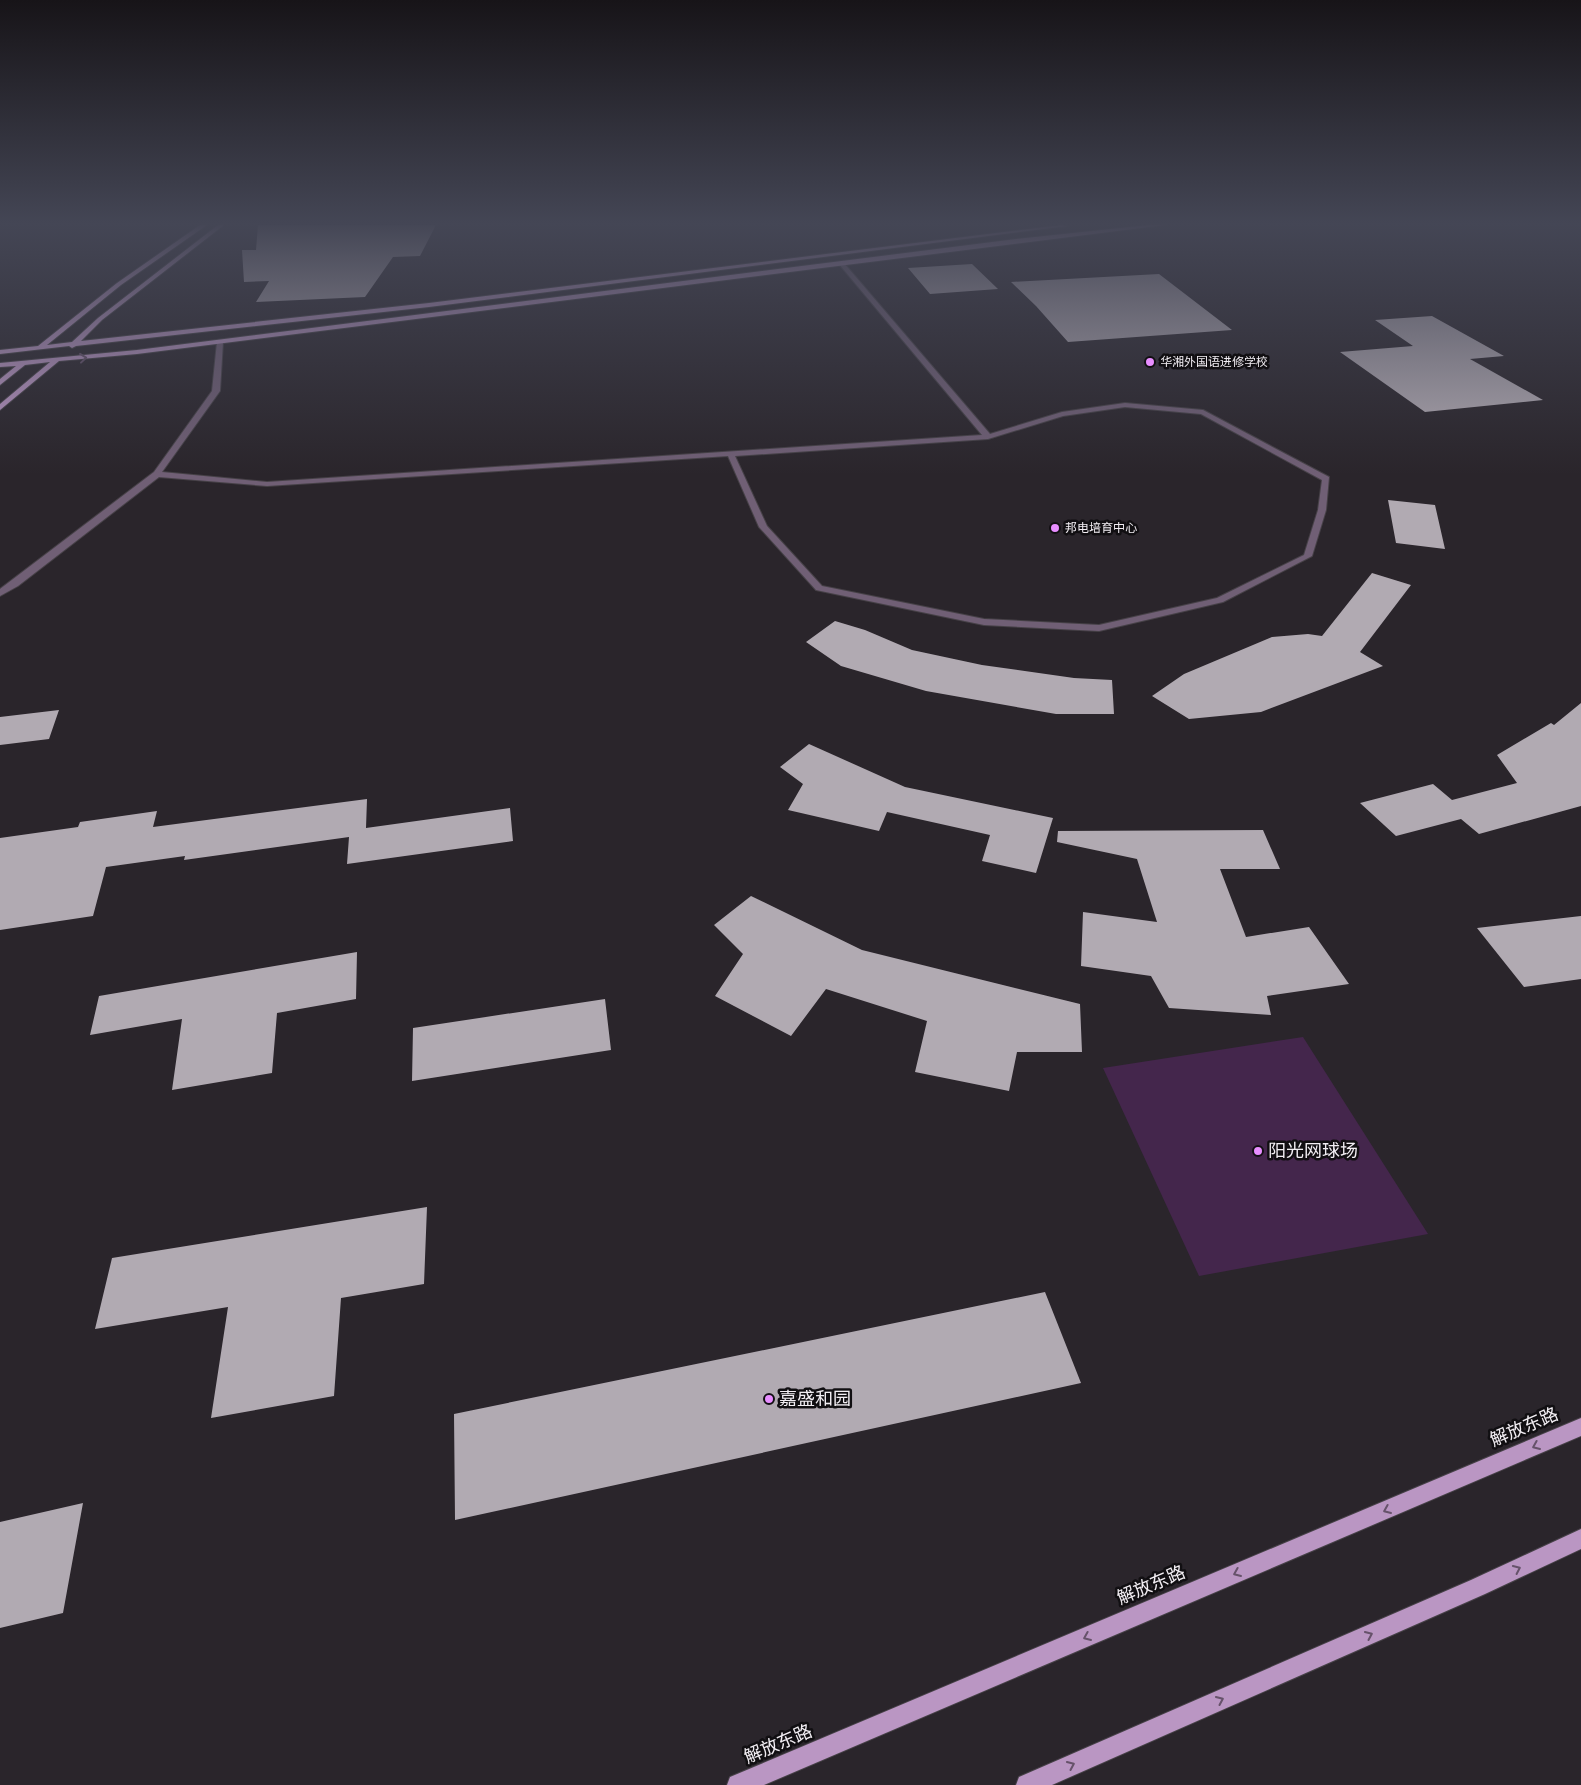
<svg xmlns="http://www.w3.org/2000/svg" width="1581" height="1785" viewBox="0 0 1581 1785" font-family="'Roboto Condensed','Noto Sans SC',sans-serif">
<style>
.green{fill:#44264c}
.building{fill:#b1aab2}
.lines{fill:none;stroke-linecap:round;stroke-linejoin:round}
.minor-casing{stroke:#464147;stroke-width:2}
.major-casing{stroke:#464147;stroke-width:2}
.minor{fill:#705f75;fill-rule:evenodd}
.major{fill:#ba96c3;fill-rule:evenodd}
.oneway{stroke:#66526a}
.poi-dot{fill:#e88eff;stroke:#110f12;stroke-width:2}
.labels{text-anchor:middle;stroke-width:5;stroke-linejoin:round;paint-order:stroke}
.far-poi-label{font-size:12px;fill:#f2eef3;stroke:#110f12;text-anchor:start}
.near-poi-label{font-size:18px;fill:#f2eef3;stroke:#110f12;text-anchor:start}
.near-street-label{font-size:18px;fill:#f2eef3;stroke:#110f12}
</style>
<rect width="100%" height="100%" fill="#2a252b"/>
<!-- green -->
<path class="green" d="M1303 1037 1428 1234 1199 1276 1103 1068Z"/>
<!-- building -->
<path class="building" d="M258 225H436L420 256 393 257 365 297 256 302 269 281 244 282 242 250H256Z
M972 264 998 289 930 294 908 268Z
M1159 274 1232 330 1068 342 1036 306 1011 282Z
M1432 316 1504 356 1470 359 1543 400 1425 412 1340 352 1413 346 1375 320Z
M1388 500 1435 505 1445 549 1396 543Z
M1372 573 1411 585 1360 652 1383 666 1261 712 1189 719 1152 696 1184 674 1272 637 1308 634 1322 636Z
M835 621 865 630 912 650 982 665 1074 678 1112 680 1114 714H1056L926 691 841 666 806 642Z
M1581 703V806L1479 834 1461 819 1396 836 1360 803 1433 784 1452 800 1517 783 1497 755 1551 723 1554 725Z
M59 710 49 739 0 745V717Z
M809 744 905 787 1053 818 1036 873 982 861 990 835 887 812 879 831 788 810 803 784 780 767Z
M367 799 366 828 510 808 513 841 347 864 349 837 184 860 185 856 106 867 93 916 0 930V838L78 827 80 822 157 811 153 827Z
M1263 830 1280 869H1220L1246 937 1309 927 1349 984 1267 996 1271 1015 1169 1008 1151 976 1081 966 1083 912 1157 922 1137 859 1057 842 1058 831Z
M751 896 862 950 1080 1004 1082 1052H1017L1009 1091 915 1072 927 1021 826 989 791 1036 715 996 743 954 714 925Z
M1581 916V979L1524 987 1477 928Z
M357 952 356 999 277 1013 272 1073 172 1090 182 1019 90 1035 99 996Z
M605 999 611 1050 412 1081 413 1028Z
M427 1207 424 1284 341 1298 334 1396 211 1418 228 1307 95 1329 112 1258Z
M1045 1292 1081 1383 455 1520 454 1414Z
M83 1503 63 1613 0 1628V1522Z"/>
<g class="lines">
<defs>
<path id="minor" d="M839 262H843L990 434 1062 412 1125 403 1203 410 1329 477 1326 510 1312 556 1223 602 1099 631 984 625 816 590 759 527 728 456 267 486 159 477 18 586 0 596V589L154 472 212 391 217 342 220 340 223 342 220 391 162 472 267 482 982 435 839 264ZM1125 407 1201 414 1322 480 1318 510 1304 555 1217 598 1099 625 984 619 822 586 767 526 735 456 988 439 1063 416Z"/>
<path id="major" d="M200 225H207L121 285 47 345 72 342 98 318 218 225H224L102 320 81 341 429 303 1061 225 1068 226 429 307 76 346 72 348 69 346 0 354V350L38 346 117 283Z
M1148 225H1165L137 354 59 361 0 410V404L50 362 25 365 0 385V379L16 366 0 367V363L137 350 1016 239Z
M1581 1418V1436L764 1785H727L730 1777Z
M1581 1529V1549L1485 1594 1052 1785H1016L1019 1777 1471 1580Z"/>
</defs>
<!-- minor casing -->
<use href="#minor" class="minor-casing"/>
<!-- major casing -->
<use href="#major" class="major-casing"/>
<!-- minor -->
<use href="#minor" class="minor"/>
<!-- major -->
<use href="#major" class="major"/>
</g>
<!-- one-way arrows -->
<defs><path id="oneway-chevron" d="M-2-3.5L2.5 0L-2 3.5" fill="none" stroke-width="1.6" stroke-linecap="round" stroke-linejoin="round" transform="scale(1.25)"/></defs>
<g class="oneway">
<use href="#oneway-chevron" transform="translate(83 358) rotate(-6)"/>
<use href="#oneway-chevron" transform="translate(1536 1446) rotate(157)"/>
<use href="#oneway-chevron" transform="translate(1387 1510) rotate(157)"/>
<use href="#oneway-chevron" transform="translate(1517 1569) rotate(-25)"/>
<use href="#oneway-chevron" transform="translate(1237 1573) rotate(157)"/>
<use href="#oneway-chevron" transform="translate(1369 1635) rotate(-24)"/>
<use href="#oneway-chevron" transform="translate(1087 1637) rotate(157)"/>
<use href="#oneway-chevron" transform="translate(1220 1700) rotate(-24)"/>
<use href="#oneway-chevron" transform="translate(1071 1765) rotate(-24)"/>
</g>
<!-- sky -->
<linearGradient id="sky" x2="0" y2="1"><stop stop-color="#171418"/><stop offset="0.47" stop-color="#444655"/><stop offset="1" stop-color="#444655" stop-opacity="0"/></linearGradient>
<rect width="1581" height="475" fill="url(#sky)"/>
<!-- markers -->
<g class="poi-dot">
<circle cx="1150" cy="362" r="5"/>
<circle cx="1055" cy="528" r="5"/>
<circle cx="1258" cy="1151" r="5"/>
<circle cx="769" cy="1399" r="5"/>
</g>
<g class="labels">
<!-- far-poi labels -->
<g class="far-poi-label">
<text x="1160" y="366">华湘外国语进修学校</text>
<text x="1065" y="532">邦电培育中心</text>
</g>
<!-- near-poi labels -->
<g class="near-poi-label">
<text x="1268" y="1157">阳光网球场</text>
<text x="779" y="1405">嘉盛和园</text>
</g>
<!-- near-street labels -->
<g class="near-street-label">
<text transform="translate(1524 1427) rotate(-23)" y="6">解放东路</text>
<text transform="translate(1151 1585) rotate(-23)" y="6">解放东路</text>
<text transform="translate(778 1744) rotate(-23)" y="6">解放东路</text>
</g>
</g>
</svg>
